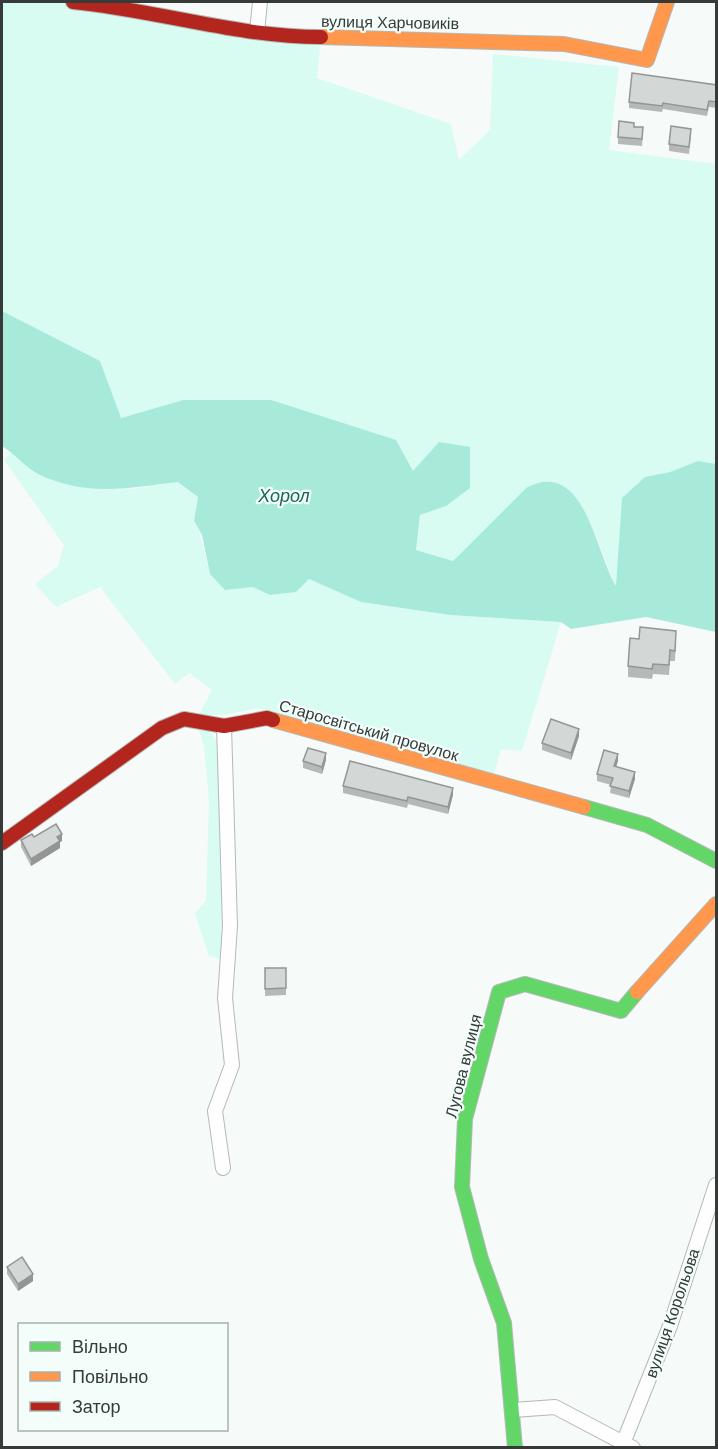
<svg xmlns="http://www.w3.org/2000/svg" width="718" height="1449" viewBox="0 0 718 1449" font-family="'DM Sans',sans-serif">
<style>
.green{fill:#d8fbf2}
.water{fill:#a8eada}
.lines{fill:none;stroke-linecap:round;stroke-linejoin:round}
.street-casing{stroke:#b4b8b7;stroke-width:16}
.fast-casing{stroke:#b4b8b7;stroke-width:16}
.slow-casing{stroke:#b4b8b7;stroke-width:16}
.jam-casing{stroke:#b4b8b7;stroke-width:16}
.street{stroke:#fefefe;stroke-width:14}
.fast{stroke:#63d668;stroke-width:14}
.slow{stroke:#ff974d;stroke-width:14}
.jam{stroke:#b3261e;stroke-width:14}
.wall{fill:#b5b9b8}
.shaded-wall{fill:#949696}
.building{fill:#d3d7d6;stroke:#949696;stroke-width:1.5}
.labels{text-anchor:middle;stroke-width:4.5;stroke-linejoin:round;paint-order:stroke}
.street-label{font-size:16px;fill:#363a39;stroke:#f3fefb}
.water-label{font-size:18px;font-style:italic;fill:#1c6557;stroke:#f3fefb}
</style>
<rect width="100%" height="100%" fill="#f6fbfa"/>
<!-- green -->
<path class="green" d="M2 2H116L320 45 317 78 451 124 459 160 490 130 493 54 619 67 609 150 716 164V464L698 461 670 472 645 477 616 588 593 528 578 500 526 488 453 561 416 550 420 515 446 506 413 472 183 400 120 418 100 361 2 311Z
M12 452 37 473 131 489 178 482 198 497 194 521 199 531 210 574 225 589 254 587 270 595 296 592 309 579 361 602 450 615 561 622 522 751 501 749 494 774 257 708 224 715H205L204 722 217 742 222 927 220 959 209 956 195 914 206 900 209 800 204 746 196 721 212 690 189 673 175 684 100 587 56 607 35 584 58 566 64 545 4 460Z"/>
<!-- water -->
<path class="water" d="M2 311 100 361 121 418 183 400H271L396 440 413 471 439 442 470 447V488L446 506 420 515 416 550 453 561 526 488C585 457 595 552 616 586L622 498 645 477 670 472 698 461 716 464V632L646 617 571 629 561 622 450 615 361 602 309 579 296 592 270 595 253 587 225 590 210 574 202 535 194 521 198 497 178 482C129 488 86 497 38 474 25 467 15 454 2 446Z"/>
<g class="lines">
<defs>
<path id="street" d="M257 32 260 2
M223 1168 215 1111 232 1065 225 998 230 926 224 726
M513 1410 555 1407 633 1448
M624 1441 670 1326 716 1185"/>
<path id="fast" d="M584 807 647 825 716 861
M515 1448 504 1323 481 1259 462 1187 465 1119 499 992 525 984 621 1011 637 992"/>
<path id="slow" d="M321 37 564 44 647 60 667 2
M273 720 584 807
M637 992 716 904"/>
<path id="jam" d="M73 2C156 10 238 37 321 37
M2 843 162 728 184 719 224 726 267 718 273 720"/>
</defs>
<!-- street casing -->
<use href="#street" class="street-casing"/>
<!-- fast casing -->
<use href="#fast" class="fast-casing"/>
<!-- slow casing -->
<use href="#slow" class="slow-casing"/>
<!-- jam casing -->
<use href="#jam" class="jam-casing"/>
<!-- street -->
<use href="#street" class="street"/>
<!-- fast -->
<use href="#fast" class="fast"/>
<!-- slow -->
<use href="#slow" class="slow"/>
<!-- jam -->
<use href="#jam" class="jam"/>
</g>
<!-- wall -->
<path class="wall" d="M717 85V108L709 107 707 116 663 109 662 112 629 108V102Z
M634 127 643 134 642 146 618 144V137Z
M691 136 689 154 669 151V144Z
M676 641 675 661H670L669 675 653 674 652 679 628 677V666Z
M579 736 571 760 542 750V743Z
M326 760 322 774 303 768V761Z
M618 761 616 767 635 779 629 798 610 793 611 785 597 781V774Z
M343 786 453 795 448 814 408 804 407 808 343 793Z
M34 837 62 841 60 842V848L31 866 21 847V840Z
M265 968H286V995L265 996Z
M7 1267 33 1281 18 1291 7 1274Z"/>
<!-- shaded-wall -->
<path class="shaded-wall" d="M579 729V736L571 760V753Z
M326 753V760L322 774V767Z
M618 754V761L614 773V766Z
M635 772V779L629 798V791Z
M453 788V795L448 814V807Z
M62 834V841L60 842V848L31 866V859L57 837Z
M33 1274V1281L18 1291V1284Z"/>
<!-- building -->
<path class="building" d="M632 73 717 85V102L709 101 707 110 663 103 662 106 629 102Z
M619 121 634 123V127H643L642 139 618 137Z
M671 126 691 129 689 147 669 144Z
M640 627 676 631 675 651 670 650 669 665 653 664 652 669 628 666 630 638 639 639Z
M551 719 579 729 571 753 542 743Z
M308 748 326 753 322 767 303 761Z
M604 750 618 754 614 766 635 772 629 791 610 786 613 778 597 774Z
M350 761 453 788 448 807 408 797 407 801 343 786Z
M56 824 62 834 57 837 60 841 31 859 21 840 32 834 34 837Z
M265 968H286V988L265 989Z
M22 1257 33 1274 18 1284 7 1267Z"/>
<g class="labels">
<!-- street labels -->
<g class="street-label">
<text transform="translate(390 22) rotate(1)" y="6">вулиця Харчовиків</text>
<text transform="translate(369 730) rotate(16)" y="6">Старосвітський провулок</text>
<text transform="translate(463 1066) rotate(-76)" y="6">Лугова вулиця</text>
<text transform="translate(672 1313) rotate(-71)" y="6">вулиця Корольова</text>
</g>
<!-- water labels -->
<g class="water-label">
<text x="284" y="502">Хорол</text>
</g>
</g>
<!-- border -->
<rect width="718" height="1449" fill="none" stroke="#363a39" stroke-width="6"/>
<!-- legend -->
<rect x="18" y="1323" width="210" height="108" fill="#f3fefb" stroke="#a7b0ad" stroke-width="1.5"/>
<rect x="30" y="1342" width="30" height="9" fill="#63d668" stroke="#a7b0ad" stroke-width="1.5"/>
<text x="72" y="1353" font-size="18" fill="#363a39">Вільно</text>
<rect x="30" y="1372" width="30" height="9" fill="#ff974d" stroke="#a7b0ad" stroke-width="1.5"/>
<text x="72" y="1383" font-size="18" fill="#363a39">Повільно</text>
<rect x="30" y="1402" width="30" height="9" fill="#b3261e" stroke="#a7b0ad" stroke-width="1.5"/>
<text x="72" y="1413" font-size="18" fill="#363a39">Затор</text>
</svg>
